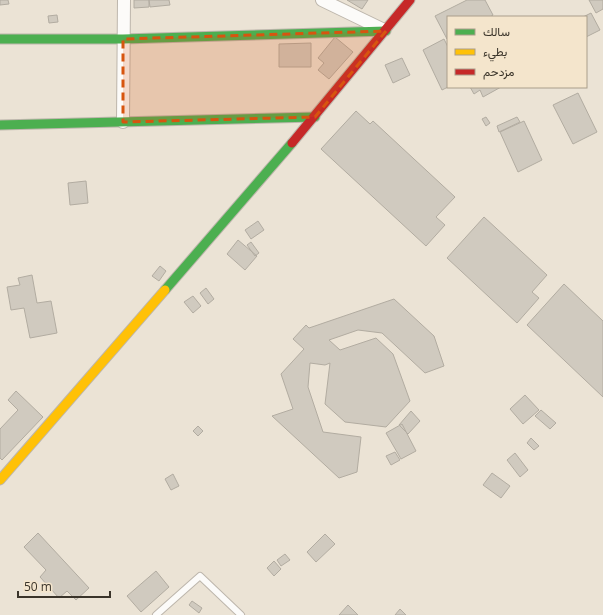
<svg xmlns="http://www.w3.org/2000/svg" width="603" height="615" viewBox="0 0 603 615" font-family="'Open Sans',Vazirmatn,sans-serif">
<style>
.building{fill:#d0cabf;stroke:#b2aca1}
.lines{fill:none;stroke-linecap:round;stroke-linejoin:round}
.lane-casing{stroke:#bdb6ac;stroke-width:8}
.street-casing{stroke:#bdb6ac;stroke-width:14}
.fast-casing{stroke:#bdb6ac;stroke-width:11}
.slow-casing{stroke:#bdb6ac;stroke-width:11}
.jam-casing{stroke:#bdb6ac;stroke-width:11}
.lane{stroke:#fcfbf9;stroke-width:6}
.street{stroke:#fcfbf9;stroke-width:12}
.fast{stroke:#4caf50;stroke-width:9}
.slow{stroke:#ffc107;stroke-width:9}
.jam{stroke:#c62828;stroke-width:9}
.marked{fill:#d7550f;fill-opacity:0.2;stroke:#d7550f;stroke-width:3;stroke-dasharray:8 5;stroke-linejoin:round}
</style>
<rect width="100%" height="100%" fill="#ebe3d5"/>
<!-- building -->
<path class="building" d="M0 0H8L9 4 0 5Z
M134 0H149V7L134 8Z
M149 0H169L170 5 150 7Z
M347 0H368L362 9Z
M467 0H485L493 15 490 17H448L447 39 435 16Z
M589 0H603V9L596 13Z
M591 13 600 30 586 37V17H583Z
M57 15 58 22 49 23 48 16Z
M335 37 353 52 329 79 318 70 324 63 318 58Z
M444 39 448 47V87L442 90 423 50Z
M311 43V67H279V44Z
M402 58 410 75 393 83 385 65Z
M470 87H501L483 97 480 90 474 94Z
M578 93 597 132 573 144 553 105Z
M356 111 370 124 373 121 455 197 436 217 445 225 426 246 321 149Z
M486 117 490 123 486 126 482 119Z
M517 117 520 122 499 132 497 126Z
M524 121 542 160 518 172 500 132Z
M86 181 88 203 70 205 68 183Z
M484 217 547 275 532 292 539 298 517 323 447 258Z
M258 221 264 230 251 239 245 230Z
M238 240 257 256 245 270 227 254Z
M251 242 259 253 255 256 247 245Z
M160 266 166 271 159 281 152 276Z
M32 275 37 303 51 301 57 333 30 338 24 308 11 310 7 287 20 285 18 278Z
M564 284 603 321V397L527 325Z
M206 288 214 299 208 304 200 293Z
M193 296 201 306 193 313 184 302Z
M394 299 434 336 444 366 425 373 382 333 358 330 329 340 340 350 376 338 393 354 410 401 386 427 345 422 325 404 330 363 325 365 310 363 308 387 323 432 361 437 357 472 339 478 272 416 293 409 281 374 304 349 293 339 306 325 309 328Z
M16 391 43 417 2 460 0 458V429L18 410 8 400Z
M525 395 539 410 523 424 510 409Z
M541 410 556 423 550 429 535 416Z
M411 411 420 421 408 434 399 425Z
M402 424 416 451 401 459 386 433Z
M198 426 203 431 198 436 193 431Z
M531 438 539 446 534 450 527 443Z
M395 452 400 460 391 465 386 456Z
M515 453 528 470 520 477 507 460Z
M492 473 510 486 501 498 483 485Z
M173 474 179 486 171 490 165 479Z
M38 533 89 588 76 600 67 591 59 598 40 577 46 570 24 547Z
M325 534 335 544 316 562 307 552Z
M285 554 290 560 281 566 277 560Z
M274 561 281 569 274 576 267 568Z
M156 571 169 587 141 612 127 596Z
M192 601 202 608 199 613 189 605Z
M348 605 358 615H339Z
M400 609 406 615H395Z"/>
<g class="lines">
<defs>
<path id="lane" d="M156 615 200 576 241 615"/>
<path id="street" d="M322 0 384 30
M123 122 124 0"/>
<path id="fast" d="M0 39H123L386 31
M0 125 315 117
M165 290 292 143"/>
<path id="slow" d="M0 480 165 290"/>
<path id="jam" d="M292 143 410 0"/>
</defs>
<!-- lane casing -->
<use href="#lane" class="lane-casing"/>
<!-- street casing -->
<use href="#street" class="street-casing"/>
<!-- fast casing -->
<use href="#fast" class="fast-casing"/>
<!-- slow casing -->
<use href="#slow" class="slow-casing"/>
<!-- jam casing -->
<use href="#jam" class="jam-casing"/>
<!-- lane -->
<use href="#lane" class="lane"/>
<!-- street -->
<use href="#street" class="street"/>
<!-- fast -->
<use href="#fast" class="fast"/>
<!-- slow -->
<use href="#slow" class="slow"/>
<!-- jam -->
<use href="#jam" class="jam"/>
</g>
<!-- marked area -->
<path class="marked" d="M386 31 315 117 123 122V39Z"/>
<!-- legend -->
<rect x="447" y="16" width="140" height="72" fill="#f4e5cc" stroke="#aa9e8b"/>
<rect x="455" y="29" width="20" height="6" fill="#4caf50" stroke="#aa9e8b"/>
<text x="483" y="36" font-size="12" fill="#3a342a">سالك</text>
<rect x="455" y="49" width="20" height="6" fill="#ffc107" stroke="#aa9e8b"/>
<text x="483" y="56" font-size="12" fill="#3a342a">بطيء</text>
<rect x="455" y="69" width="20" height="6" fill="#c62828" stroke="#aa9e8b"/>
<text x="483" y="76" font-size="12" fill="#3a342a">مزدحم</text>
<!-- scale -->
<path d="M18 591v6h92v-6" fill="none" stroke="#3a342a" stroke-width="2"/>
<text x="24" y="591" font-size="12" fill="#3a342a" stroke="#f4e5cc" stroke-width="3" paint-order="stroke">50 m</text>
</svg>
